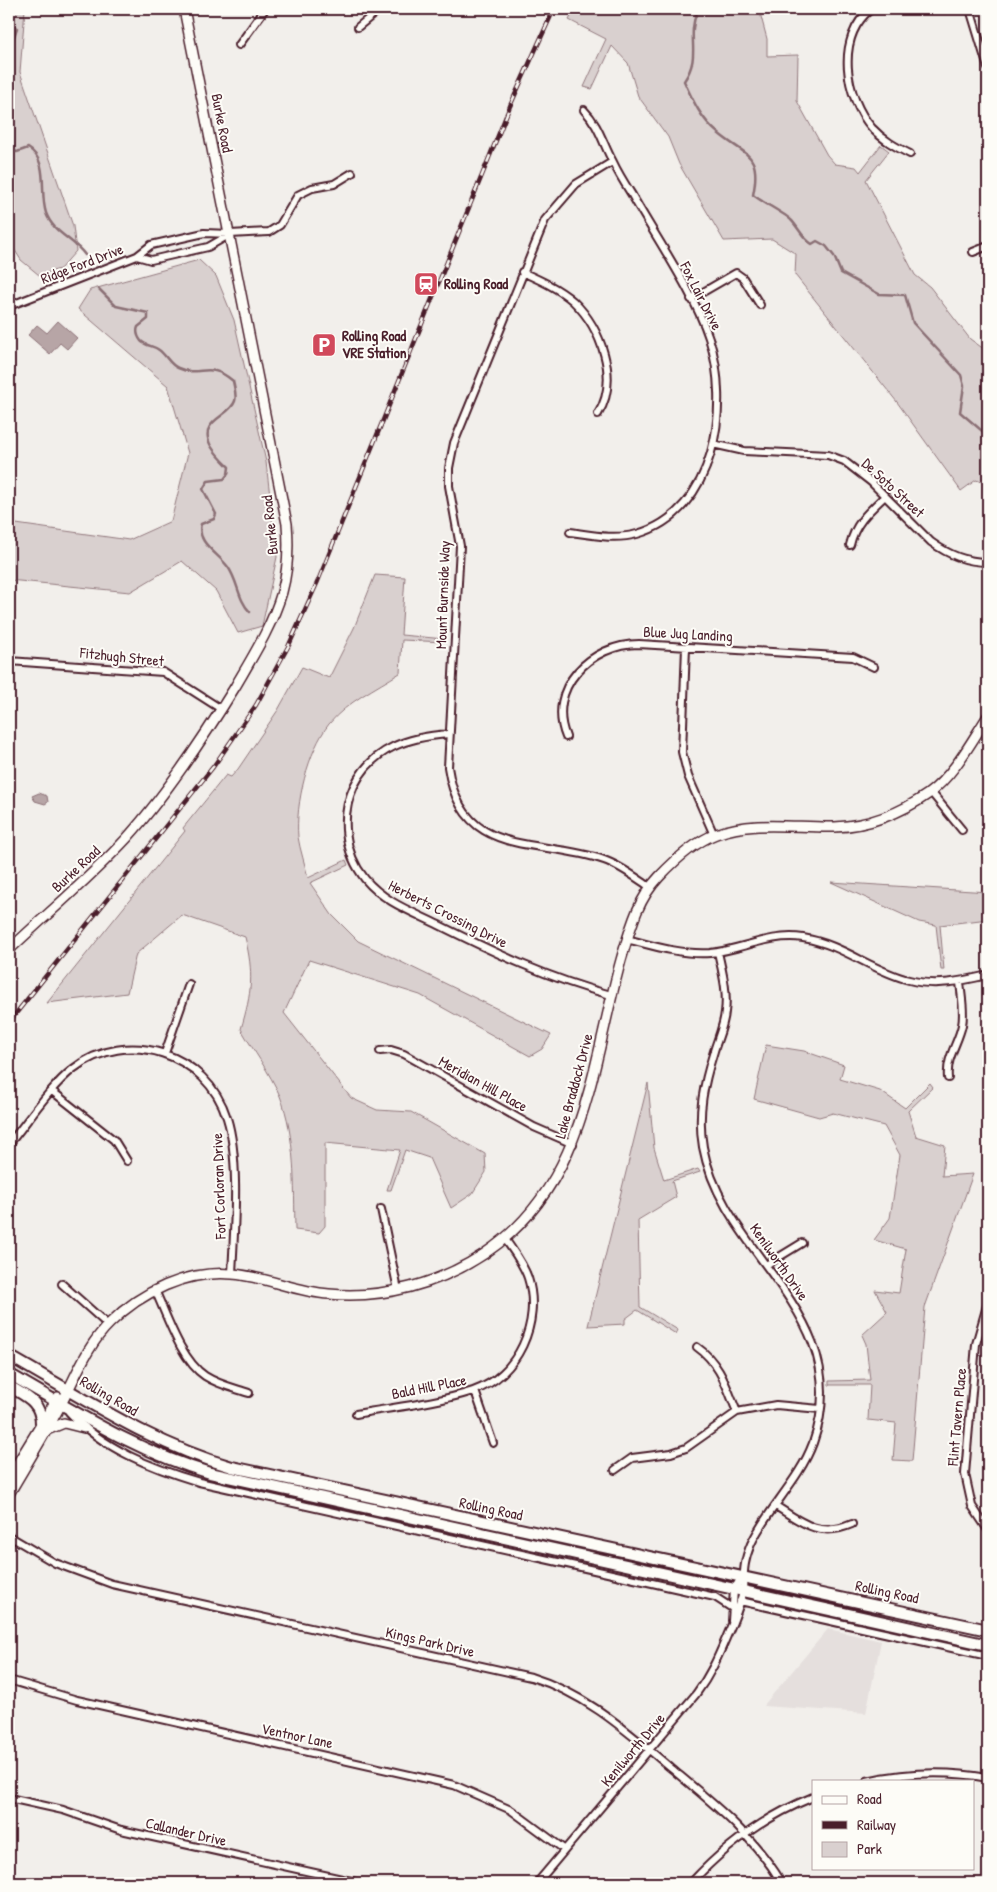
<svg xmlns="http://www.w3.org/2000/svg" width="997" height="1892" viewBox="0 0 997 1892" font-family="'Patrick Hand',sans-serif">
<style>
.built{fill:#e5dfdd}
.green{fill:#d9d0cf;stroke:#92787d}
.water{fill:#b7a5a6;stroke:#8b6f75}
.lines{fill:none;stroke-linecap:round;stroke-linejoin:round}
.stream{stroke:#8b6f75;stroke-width:2.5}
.street-casing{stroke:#4a1f2b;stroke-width:10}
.secondary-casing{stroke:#4a1f2b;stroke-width:12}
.primary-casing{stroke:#4a1f2b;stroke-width:14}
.street{stroke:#fdfcf7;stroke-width:6}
.secondary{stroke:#fdfcf7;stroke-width:9}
.primary{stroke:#fdfcf7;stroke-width:10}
.rail-casing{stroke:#4a1f2b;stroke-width:4.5}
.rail{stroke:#fdfcf7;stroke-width:2.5;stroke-dasharray:8;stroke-linecap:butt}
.labels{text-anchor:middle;stroke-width:4;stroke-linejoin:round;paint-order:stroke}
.street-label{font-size:15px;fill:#4a1f2b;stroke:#fdfcf7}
.poi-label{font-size:15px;font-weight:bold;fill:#4a1f2b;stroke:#fdfcf7;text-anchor:start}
</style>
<rect width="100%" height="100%" fill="#f2efeb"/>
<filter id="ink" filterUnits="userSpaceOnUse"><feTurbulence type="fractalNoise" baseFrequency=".02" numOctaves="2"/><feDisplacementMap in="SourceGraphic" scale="10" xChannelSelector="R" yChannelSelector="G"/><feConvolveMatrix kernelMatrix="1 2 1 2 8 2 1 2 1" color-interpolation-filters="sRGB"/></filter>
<g filter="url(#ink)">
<!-- built -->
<path class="built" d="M828 1629 881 1641 866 1713 763 1706Z"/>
<!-- green -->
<path class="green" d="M9 9H25L20 72 73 226 76 251 60 269 39 275 21 260 9 241Z
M575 9H759L767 39V56L798 55 797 101 827 155 835 164 856 167 860 172 881 145 889 151 866 180 915 275 930 287 970 339 988 352V484L976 480 961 491 897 402 795 275 796 254 772 239 724 241 679 164 668 137 638 96 628 63 612 46 592 89 584 87 606 39 569 20Z
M199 260 216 276 234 320 266 462 277 557 262 626 238 633 216 591 182 561 130 592 9 580V523L129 540 171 521 188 453 168 386 78 309 90 290Z
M375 575 405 577 401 635 445 639 444 642 402 640 400 673C376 688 347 702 329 724 308 751 295 804 298 837 300 850 305 864 308 878L346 860 348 865 310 883 332 915 358 941 551 1035 542 1049 530 1056 420 995 309 960 284 1013 351 1098 377 1110 411 1112 485 1154 486 1172 472 1194 451 1208 429 1158 405 1150 391 1190H387L400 1150 325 1143V1226L319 1233 295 1230C294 1186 296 1137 280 1096 270 1073 253 1050 241 1029 252 992 254 974 245 937L182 915 136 954 127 993 47 1003 185 831 183 828 226 775 231 777 238 769 278 710 302 667 329 678 354 628Z
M831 882 988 892V919L940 925 944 970H941L936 925 919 922Z
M766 1045 804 1051 844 1065 840 1079 880 1091 905 1108 930 1083 933 1087 908 1111 916 1136 945 1145 942 1176 973 1174 925 1307 912 1461 893 1460 896 1423 868 1420 870 1385H829V1381L870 1380 866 1344 862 1335 887 1312 875 1290 899 1293 906 1249 874 1240 890 1218 900 1155 884 1126 833 1113 819 1117 754 1099Z
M648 1083 654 1148 664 1180 698 1169 700 1172 672 1181 676 1197 638 1220 640 1307 678 1330 676 1334 637 1310 625 1319V1324L588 1326Z"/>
<!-- water -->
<path class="water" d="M58 321 77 338 67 349 60 343 50 354 28 335 37 325 47 333Z
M39 793 47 796 48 802 45 804 35 801 32 796Z"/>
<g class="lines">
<!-- stream -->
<path class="stream" d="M693 9 697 12C686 38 702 55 684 81 693 101 701 119 718 133 745 156 762 152 753 195 762 202 787 215 791 220 799 228 802 238 812 244L817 241 826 246 834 256 841 273 879 294 905 295 913 323 961 375 964 386 960 412 988 436
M9 24 17 28 10 48 9 62
M9 150 17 152 28 148C50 161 39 192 46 213 53 233 74 239 85 255
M99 289 116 306 148 313V319L138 327C136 332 138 337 141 341 146 346 154 346 159 350 166 355 170 365 178 368 200 378 209 360 233 381 234 387 237 395 235 401 230 417 197 420 211 446 215 453 223 461 229 467L228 474 224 479 208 481 203 489 216 514 214 519 201 524C196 543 218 553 228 567 238 581 238 600 250 612"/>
<defs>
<path id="street" d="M871 9C835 38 845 97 872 128 883 140 896 147 910 154
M970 9 988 68
M358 27 380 9
M239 45 265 9
M612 162 576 184 545 220 454 443 449 468V486L460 546 448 767C462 861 539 837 604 860 621 866 635 877 650 887
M973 252 988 246
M137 256 151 260 208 247 229 235
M522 272C540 280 558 288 573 301 601 328 620 379 598 414
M691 299 736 273 743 278 760 305
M9 306 137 256 151 245 204 233 230 234 269 232 280 225 298 195 312 188 334 184 352 173
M713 444 744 451 828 455 844 461 871 482 931 542C949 555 966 562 988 562
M570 532C592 535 615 540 637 534 716 512 731 405 709 338 694 292 656 238 632 195 625 184 618 173 613 162 603 144 599 125 584 110
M850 545C855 523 869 511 885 496
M686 647 682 752 688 776 714 835
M9 661 163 672 221 709
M449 734C409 737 373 747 354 786 340 816 344 853 365 879 384 902 413 912 439 925 495 953 550 979 611 995
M566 737C546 688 591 644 639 644L853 657 874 667
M931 792 962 830
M627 939C653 946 682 955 710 953 741 950 770 933 803 938 842 944 872 971 909 980 936 987 962 981 988 975
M380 1051 391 1050 404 1054 534 1127 573 1144
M165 1053 189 984
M948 1078C946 1057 958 1044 962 1025 965 1011 961 996 960 981
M52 1091 114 1140 127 1161
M9 1144C27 1122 51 1086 73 1069 127 1027 207 1053 227 1118 240 1159 234 1230 232 1274
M381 1209 398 1290
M766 1265 802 1243
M62 1284 108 1325
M155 1290C167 1316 181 1360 205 1376 219 1385 234 1388 249 1393
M988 1302 976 1344 965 1474 972 1506 988 1530
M697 1347C720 1363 727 1388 737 1412
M475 1391 493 1443
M69 1412C103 1449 152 1468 199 1482L715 1597 732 1608
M356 1414C395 1407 436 1403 473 1391 518 1376 542 1322 528 1278 523 1263 514 1252 505 1239
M615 1470 632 1458 671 1453 686 1448 737 1412 776 1405 820 1409
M776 1506C802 1523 820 1538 852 1524
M9 1536 55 1563 112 1584 531 1677C587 1694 628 1732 672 1769 715 1805 753 1835 782 1883
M740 1601 988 1656
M732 1621 734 1589 742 1576
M9 1680 77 1700 454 1785 511 1810 565 1850
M867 1781C907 1772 948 1771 988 1778
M9 1798 63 1810 121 1830 360 1883
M537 1883 696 1694C714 1670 721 1649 733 1622 737 1612 741 1602 743 1591 744 1572 743 1563 751 1544 768 1508 799 1481 813 1443 858 1315 723 1257 703 1147 697 1113 704 1083 714 1051 718 1038 724 1025 725 1012 728 992 722 971 718 952
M691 1883C725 1846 766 1816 813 1797"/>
<path id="secondary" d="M9 950C48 913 90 878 127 838 168 792 203 739 235 687 253 656 272 626 282 592 288 570 289 547 287 524L184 9
M47 1430 64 1423 84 1428
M9 1477 58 1397
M9 1494C26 1465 43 1437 59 1408 75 1379 86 1346 110 1323 141 1292 187 1270 232 1274 264 1276 296 1292 329 1294 383 1299 439 1284 484 1254 586 1186 591 1067 621 960 630 930 637 900 659 877 674 861 695 842 716 834 755 820 795 828 835 827 868 826 901 813 928 794 954 775 971 742 988 716"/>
<path id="primary" d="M9 1356C82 1397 151 1444 232 1467L988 1630
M9 1374C74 1411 137 1452 210 1473L988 1645
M9 1386C25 1396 41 1401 41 1423"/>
</defs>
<!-- street casing -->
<use href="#street" class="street-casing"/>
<!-- secondary casing -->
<use href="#secondary" class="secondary-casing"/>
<!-- primary casing -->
<use href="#primary" class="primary-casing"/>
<!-- street -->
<use href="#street" class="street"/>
<!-- secondary -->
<use href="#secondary" class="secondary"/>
<!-- primary -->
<use href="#primary" class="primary"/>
<defs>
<path id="rail" d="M9 1022 213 767 256 705 289 645 318 581 510 106 554 9"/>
</defs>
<!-- rail casing -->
<use href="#rail" class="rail-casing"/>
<!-- rail -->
<use href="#rail" class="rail"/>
</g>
</g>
<!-- icons -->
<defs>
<symbol id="station-square" viewBox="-11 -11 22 22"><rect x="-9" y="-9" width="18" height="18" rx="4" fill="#d1495b" stroke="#fdfcf7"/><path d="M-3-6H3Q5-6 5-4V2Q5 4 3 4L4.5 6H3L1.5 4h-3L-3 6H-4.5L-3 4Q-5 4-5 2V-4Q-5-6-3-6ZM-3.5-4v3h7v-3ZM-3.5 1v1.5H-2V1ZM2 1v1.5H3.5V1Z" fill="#fff"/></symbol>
<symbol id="parking-square" viewBox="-11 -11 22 22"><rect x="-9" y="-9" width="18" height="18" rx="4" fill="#d1495b" stroke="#fdfcf7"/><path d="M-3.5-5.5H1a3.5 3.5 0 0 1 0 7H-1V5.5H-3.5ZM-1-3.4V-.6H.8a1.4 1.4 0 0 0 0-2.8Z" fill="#fff"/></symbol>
</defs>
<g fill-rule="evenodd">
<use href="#station-square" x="412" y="270" width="28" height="28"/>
<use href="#parking-square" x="310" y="331" width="28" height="28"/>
</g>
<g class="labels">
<!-- street labels -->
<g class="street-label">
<text transform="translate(222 123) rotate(79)" y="5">Burke Road</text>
<text transform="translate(82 264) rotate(-21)" y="5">Ridge Ford Drive</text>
<text transform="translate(701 296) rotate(63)" y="5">Fox Lair Drive</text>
<text transform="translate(893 488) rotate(43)" y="5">De Soto Street</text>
<text transform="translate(270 525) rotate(-96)" y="5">Burke Road</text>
<text transform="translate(443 595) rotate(-88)" y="5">Mount Burnside Way</text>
<text transform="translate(688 634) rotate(3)" y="5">Blue Jug Landing</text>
<text transform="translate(122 657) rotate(6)" y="5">Fitzhugh Street</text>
<text transform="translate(76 869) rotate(-43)" y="5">Burke Road</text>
<text transform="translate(448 914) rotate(27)" y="5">Herberts Crossing Drive</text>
<text transform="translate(483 1084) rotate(29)" y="5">Meridian Hill Place</text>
<text transform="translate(574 1086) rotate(-75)" y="5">Lake Braddock Drive</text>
<text transform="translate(219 1186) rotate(-92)" y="5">Fort Corloran Drive</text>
<text transform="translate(779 1262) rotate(55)" y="5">Kenilworth Drive</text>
<text transform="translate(429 1387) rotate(-11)" y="5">Bald Hill Place</text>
<text transform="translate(109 1396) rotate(30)" y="5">Rolling Road</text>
<text transform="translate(957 1417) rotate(-85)" y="5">Flint Tavern Place</text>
<text transform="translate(491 1509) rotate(12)" y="5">Rolling Road</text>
<text transform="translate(887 1592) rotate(12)" y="5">Rolling Road</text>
<text transform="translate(430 1642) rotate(13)" y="5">Kings Park Drive</text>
<text transform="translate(297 1736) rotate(12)" y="5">Ventnor Lane</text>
<text transform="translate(633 1750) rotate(-50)" y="5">Kenilworth Drive</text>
<text transform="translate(186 1832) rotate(13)" y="5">Callander Drive</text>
</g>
<!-- poi labels -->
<g class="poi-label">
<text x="444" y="289">Rolling Road</text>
<text x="342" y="341">Rolling Road<tspan x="342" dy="17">VRE Station</tspan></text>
</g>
</g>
<!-- margin -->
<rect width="997" height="1892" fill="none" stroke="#fdfcf7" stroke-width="30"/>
<rect x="15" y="15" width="967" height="1862" fill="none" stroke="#4a1f2b" stroke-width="2" filter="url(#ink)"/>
<!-- legend -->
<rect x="812" y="1780" width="162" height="90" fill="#fdfcf7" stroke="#b5a4a5"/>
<rect x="822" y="1796" width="25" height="8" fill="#fdfcf7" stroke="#b5a4a5"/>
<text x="857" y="1804" font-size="15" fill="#4a1f2b">Road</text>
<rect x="822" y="1821" width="25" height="8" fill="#4a1f2b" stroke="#b5a4a5"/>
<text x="857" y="1830" font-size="15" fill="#4a1f2b">Railway</text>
<rect x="822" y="1842" width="25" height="15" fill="#d9d0cf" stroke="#b5a4a5"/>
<text x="857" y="1854" font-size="15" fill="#4a1f2b">Park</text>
</svg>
